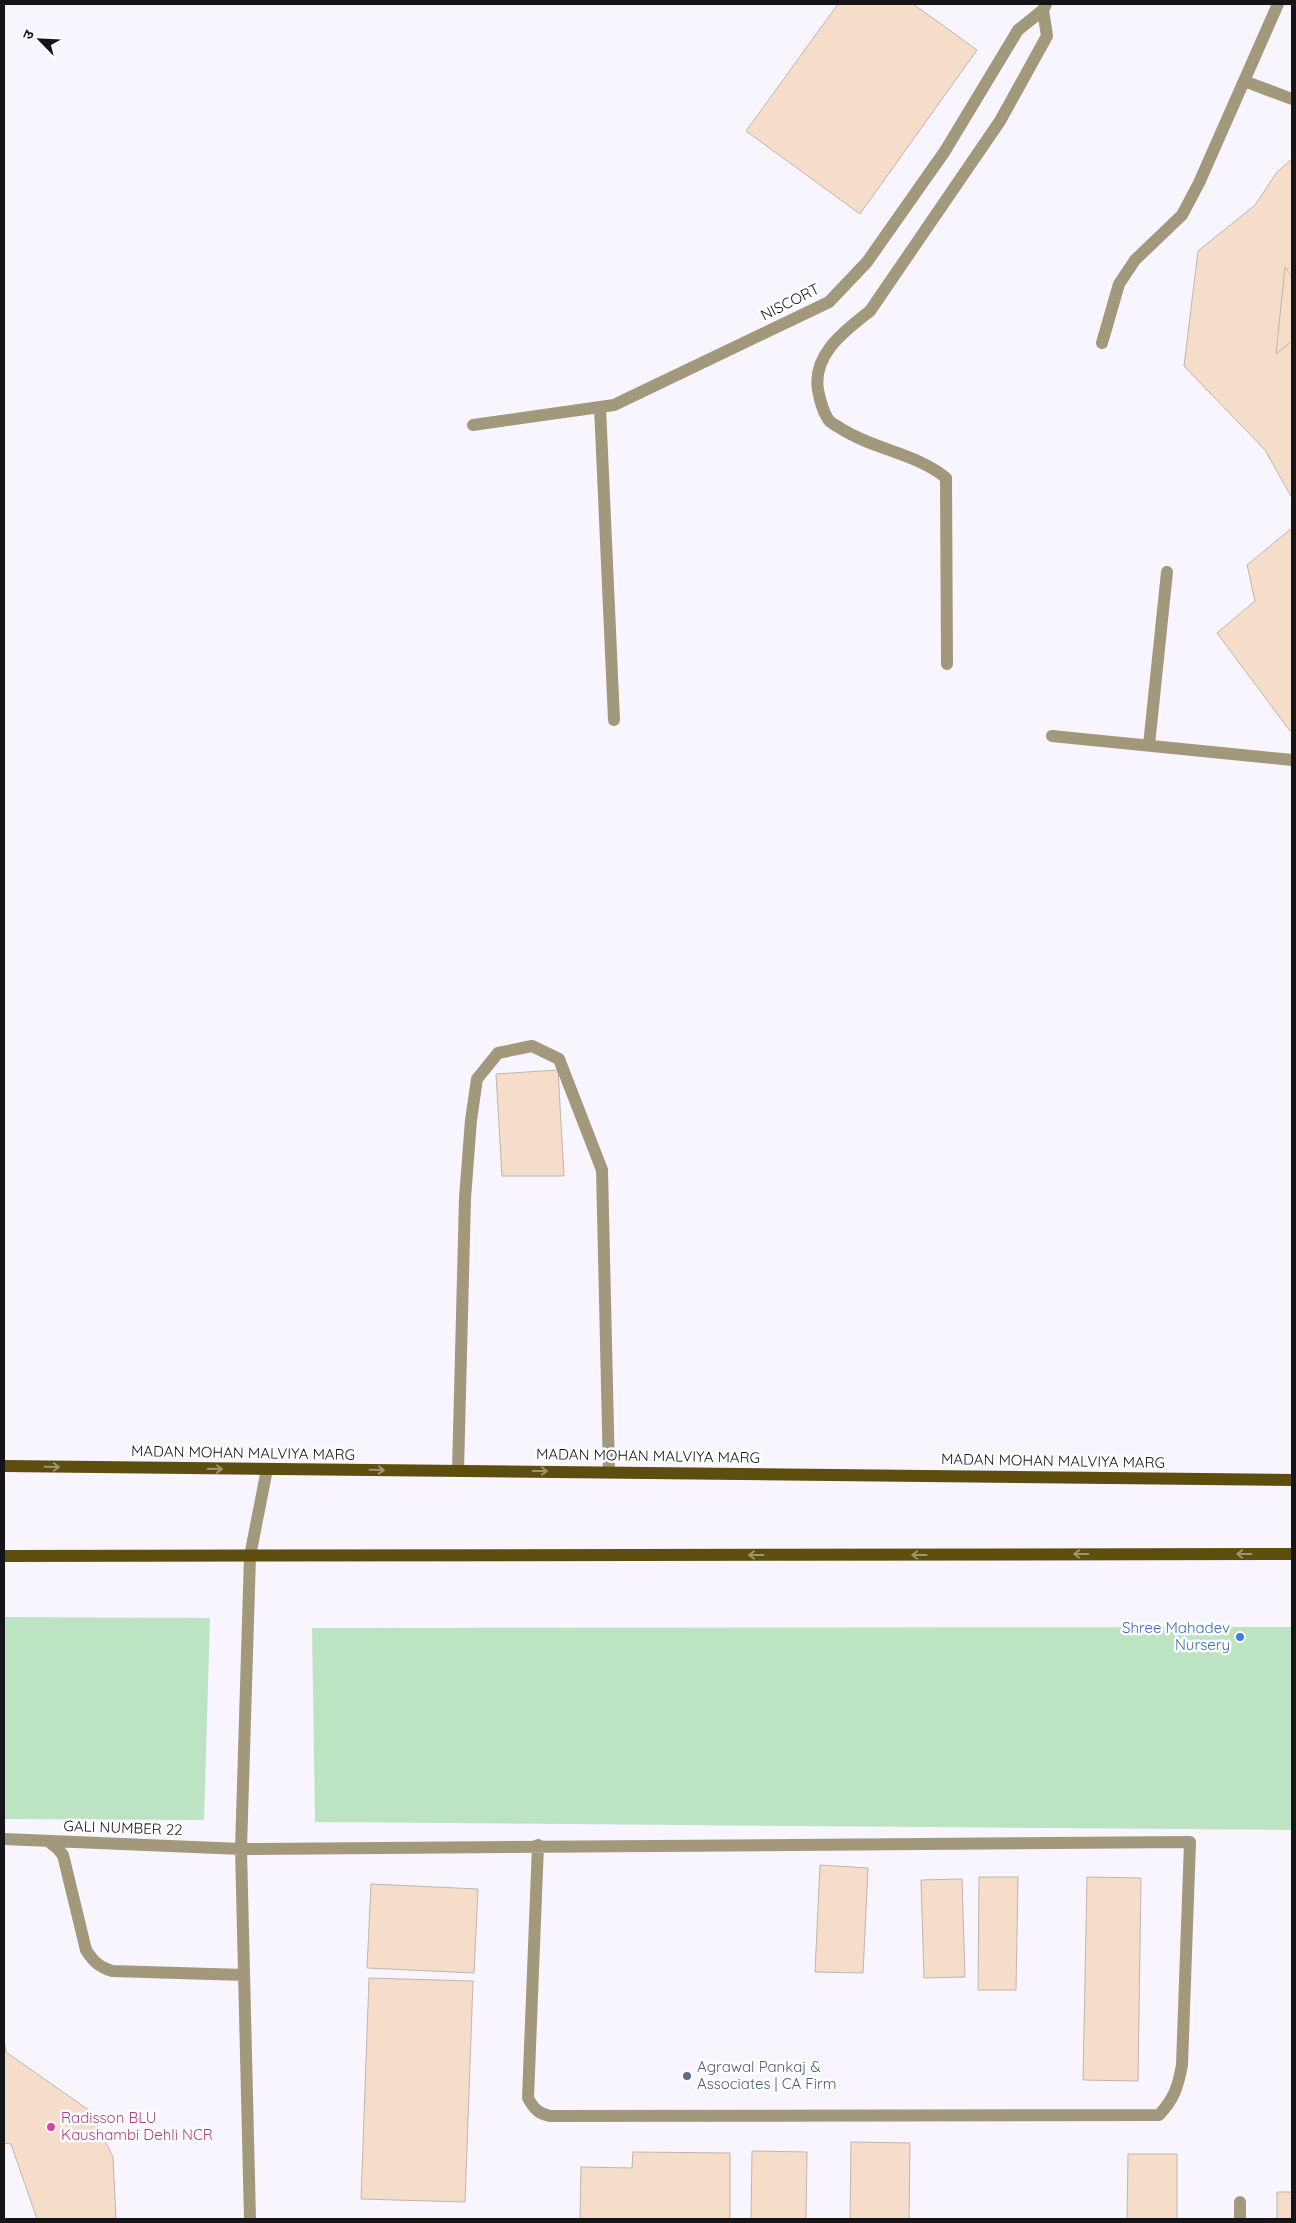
<svg xmlns="http://www.w3.org/2000/svg" width="1296" height="2223" viewBox="0 0 1296 2223" font-family="Quicksand,'Noto Sans Devanagari',sans-serif">
<style>
.green{fill:#bce4c3}
.building{fill:#f6ddca;stroke:#c0b5ad}
.lines{fill:none;stroke-linecap:round;stroke-linejoin:round}
.minor{stroke:#a2997c;stroke-width:12}
.major{stroke:#5d4d0e;stroke-width:12}
.oneway{stroke:#9e946e}
.shop-dot{fill:#3f7fe0;stroke:#fff;stroke-width:2}
.service-dot{fill:#5c6f8a;stroke:#fff;stroke-width:2}
.hotel-dot{fill:#d1479c;stroke:#fff;stroke-width:2}
.labels{text-anchor:middle;stroke-width:5;stroke-linejoin:round;paint-order:stroke}
.street-label{font-size:15px;fill:#151418;stroke:#fff}
.shop-label{font-size:15px;fill:#366cbe;stroke:#fff;text-anchor:end}
.service-label{font-size:15px;fill:#4e5e75;stroke:#fff;text-anchor:start}
.hotel-label{font-size:15px;fill:#b23c85;stroke:#fff;text-anchor:start}
</style>
<rect width="100%" height="100%" fill="#f8f5ff"/>
<!-- green -->
<path class="green" d="M4 1617 210 1618 204 1820 4 1819Z
M1292 1627V1830L315 1822 312 1628Z"/>
<!-- building -->
<path class="building" d="M838 4H913L977 50 860 214 746 131Z
M1292 159V498L1265 450 1184 366 1198 251 1255 205 1277 172Z
M1285 267 1292 277V341L1276 354Z
M1292 528V730L1290 731 1217 633 1255 601 1247 565Z
M558 1070 564 1176H502L496 1074Z
M820 1865 868 1868 863 1973 815 1972Z
M979 1877H1018L1016 1990H978Z
M1087 1877 1141 1878 1138 2081 1083 2080Z
M962 1879 965 1977 924 1978 921 1880Z
M371 1884 478 1889 474 1973 367 1968Z
M369 1978 473 1981 465 2202 361 2199Z
M4 2039 6 2052 90 2111 113 2157 116 2219H37L11 2144 4 2143Z
M851 2142 910 2143 909 2219H850Z
M752 2151 807 2152 806 2219H751Z
M633 2152 730 2153V2219H580L581 2167 632 2168Z
M1128 2154H1177V2219H1127Z
M1277 2192H1292V2219H1277Z"/>
<g class="lines">
<!-- minor -->
<path class="minor" d="M1244 81 1292 99
M1102 343 1119 284 1135 260 1182 215 1199 183 1278 4
M600 407 614 720
M473 425 614 405 829 302 867 262 945 151 1018 30 1043 10 1046 4
M947 664 946 478C918 454 872 449 840 428 836 425 830 423 828 419 822 410 820 400 818 390 812 354 846 330 870 311L1000 121 1047 36 1043 10
M1052 736 1292 760
M1149 745 1167 572
M458 1471 465 1198 471 1120 477 1079 498 1053 532 1046 559 1059 602 1170 609 1472
M4 1839 241 1849 1190 1842 1182 2065C1178 2087 1174 2099 1159 2115L550 2116C539 2114 534 2109 528 2098L538 1845
M49 1842 57 1848 63 1855 86 1950C93 1961 99 1967 112 1971L244 1975
M250 2219 241 1849 250 1556 267 1469
M1240 2219V2202"/>
<!-- major -->
<path class="major" d="M4 1466 1292 1480
M4 1556 1292 1554"/>
</g>
<!-- one-way arrows -->
<defs><path id="oneway-shaft" d="M-6 0H5M1.5-3L5.5 0L1.5 3" fill="none" stroke-width="1.6" stroke-linecap="round" stroke-linejoin="round" transform="scale(1.25)"/></defs>
<g class="oneway">
<use href="#oneway-shaft" transform="translate(52 1467) rotate(1)"/>
<use href="#oneway-shaft" transform="translate(215 1469) rotate(1)"/>
<use href="#oneway-shaft" transform="translate(377 1470) rotate(1)"/>
<use href="#oneway-shaft" transform="translate(540 1471)"/>
<use href="#oneway-shaft" transform="translate(1081 1554) rotate(180)"/>
<use href="#oneway-shaft" transform="translate(1244 1554) rotate(180)"/>
<use href="#oneway-shaft" transform="translate(756 1555) rotate(180)"/>
<use href="#oneway-shaft" transform="translate(919 1555) rotate(180)"/>
</g>
<!-- markers -->
<circle class="shop-dot" cx="1240" cy="1637" r="5"/>
<circle class="service-dot" cx="687" cy="2076" r="5"/>
<circle class="hotel-dot" cx="51" cy="2127" r="5"/>
<g class="labels">
<!-- street labels -->
<g class="street-label">
<text transform="translate(790 302) rotate(-27)" y="5">NISCORT</text>
<text transform="translate(243 1453) rotate(1)" y="5">MADAN MOHAN MALVIYA MARG</text>
<text transform="translate(648 1456) rotate(1)" y="5">MADAN MOHAN MALVIYA MARG</text>
<text transform="translate(1053 1461) rotate(1)" y="5">MADAN MOHAN MALVIYA MARG</text>
<text transform="translate(123 1828) rotate(2)" y="5">GALI NUMBER 22</text>
</g>
<!-- shop labels -->
<g class="shop-label">
<text x="1230" y="1633">Shree Mahadev<tspan x="1230" dy="17">Nursery</tspan></text>
</g>
<!-- service labels -->
<g class="service-label">
<text x="697" y="2072">Agrawal Pankaj &amp;<tspan x="697" dy="17">Associates | CA Firm</tspan></text>
</g>
<!-- hotel labels -->
<g class="hotel-label">
<text x="61" y="2123">Radisson BLU<tspan x="61" dy="17">Kaushambi Dehli NCR</tspan></text>
</g>
</g>
<!-- border -->
<rect width="1296" height="2223" fill="none" stroke="#151418" stroke-width="10"/>
<!-- north arrow -->
<g transform="translate(40 40) rotate(294)" stroke="#ffffff" stroke-width="4" paint-order="stroke">
<path d="M0-4L9 19L0 12L-9 19Z" fill="#151418"/>
<text y="-8" font-size="14" font-weight="bold" text-anchor="middle" fill="#151418">उ</text>
</g>
</svg>
